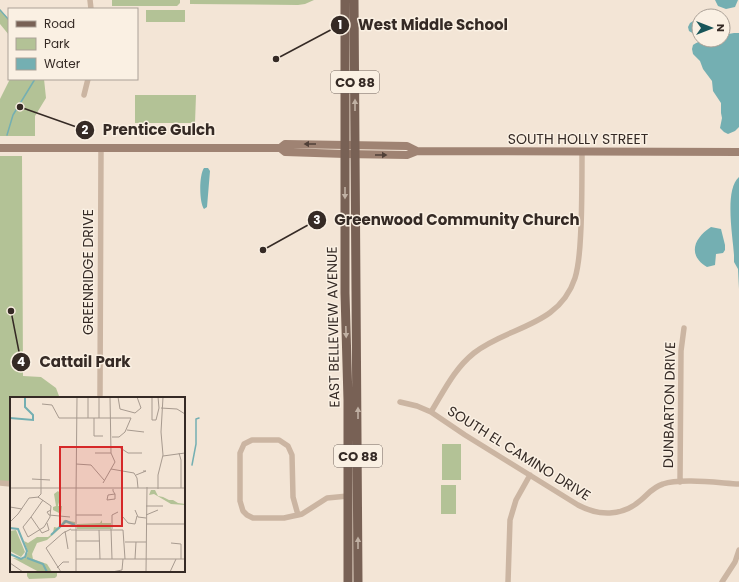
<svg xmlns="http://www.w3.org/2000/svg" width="739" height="582" viewBox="0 0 739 582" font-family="Poppins,sans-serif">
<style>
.green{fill:#b3c296}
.water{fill:#74afb2}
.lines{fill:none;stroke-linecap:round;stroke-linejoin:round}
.stream{stroke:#74afb2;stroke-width:1.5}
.street{stroke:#cbb5a2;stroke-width:5.5}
.secondary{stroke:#9f8373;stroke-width:8}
.primary{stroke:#786155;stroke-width:9}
.oneway{fill:#c0b0a3}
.oneway2{fill:#504038}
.labels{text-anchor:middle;stroke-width:3;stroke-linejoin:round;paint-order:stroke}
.shield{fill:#faf0e3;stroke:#70655e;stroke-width:1}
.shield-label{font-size:13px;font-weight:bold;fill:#352a25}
.street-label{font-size:14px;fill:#352a25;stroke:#faf0e3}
.inset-river{fill:none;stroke:#74afb2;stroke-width:2}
.inset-road{fill:none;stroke:#a79a8f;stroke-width:1}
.view{fill:#d62828;fill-opacity:0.15;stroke:#d62828;stroke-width:2}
.inset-edge{fill:none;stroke:#352a25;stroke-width:2}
.leader{fill:none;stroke:#352a25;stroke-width:1.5}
.callout-dot{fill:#352a25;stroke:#faf0e3;stroke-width:1.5}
.mark-label{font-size:12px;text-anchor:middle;font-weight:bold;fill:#fff}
.callout-label{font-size:15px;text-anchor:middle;font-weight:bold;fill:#352a25;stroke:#faf0e3;stroke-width:3;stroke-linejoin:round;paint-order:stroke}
</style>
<rect width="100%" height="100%" fill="#f3e5d6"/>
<!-- green -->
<path class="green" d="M112 0H180V3L177 6H112Z
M190 0H314L305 4 298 5 190 4Z
M0 9 9 20V35L0 24Z
M146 10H185V22H146Z
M10 79H44L46 98 35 116V136H0V99Z
M135 95H196L195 123H135Z
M0 156H22L23 376 41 377 56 388 59 396H22V398H11V481H0Z
M442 444H461V480H442Z
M441 485H456V514H441Z
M27 571H57V576L55 578 29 579 27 576Z"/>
<!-- water -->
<path class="water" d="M715 0H738L735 7 726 9 718 6Z
M695 20 699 21V31L694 34 689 31 688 27 690 23Z
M734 33H739V127L735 131 728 134 724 132 720 128 722 118 721 113V103L713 91 712 81 703 69 700 61 693 54 692 49 693 45C701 39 713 40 723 40V35Z
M204 168H208L210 171 207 207 204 209C199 202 199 175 204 168Z
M739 177V289L738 269 734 262V255C733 237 724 190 739 177Z
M711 227 721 229 725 245V250L723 253 716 254 715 265 707 267C687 255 694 238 711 227Z"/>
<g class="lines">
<!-- stream -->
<path class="stream" d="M0 10 9 20
M7 135 13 115 35 79
M192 465 196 444V419L199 418"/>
<!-- street -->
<path class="street" d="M90 0 91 9
M84 95 88 79
M100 395 101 148
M400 402 417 406 431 412 465 435 578 505C598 516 622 517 641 500 648 494 653 487 663 484 681 478 719 483 739 484
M431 412C444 391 454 369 474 353 508 326 559 327 575 278 580 262 580 244 581 227 582 202 582 177 582 151
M680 482 681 351 684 328
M0 483 11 484
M298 515 293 497 292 455 288 446 279 440H252L244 444 240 453V501L243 511 247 515 253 518H284L293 516 298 515 302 514 327 498 348 496
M508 582 510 520 516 500 530 475
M722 582 735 562 739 550"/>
<!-- secondary -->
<path class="secondary" d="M0 148H280L285 144 407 146 417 151
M280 148 285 152 345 154 407 155 417 151 739 152"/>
<!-- primary -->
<path class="primary" d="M345 0V293L348 400V582
M354 0C354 194 358 388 358 582"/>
</g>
<!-- one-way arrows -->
<defs><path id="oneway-solid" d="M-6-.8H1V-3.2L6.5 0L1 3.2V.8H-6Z"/></defs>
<g class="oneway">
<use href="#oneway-solid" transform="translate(355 105) rotate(-90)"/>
<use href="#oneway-solid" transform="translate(345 193) rotate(90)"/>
<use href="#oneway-solid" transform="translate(346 332) rotate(88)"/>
<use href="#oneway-solid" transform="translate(358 413) rotate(-90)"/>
<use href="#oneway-solid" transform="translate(358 543) rotate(-90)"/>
</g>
<g class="oneway2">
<use href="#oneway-solid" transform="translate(310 144) rotate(180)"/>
<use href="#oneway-solid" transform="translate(381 155)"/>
</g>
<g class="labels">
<!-- shield labels -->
<g class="shield">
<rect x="331" y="71" width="48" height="22" rx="3"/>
<rect x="334" y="445" width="48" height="22" rx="3"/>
</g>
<g class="shield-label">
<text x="355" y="87">CO 88</text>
<text x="358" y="461">CO 88</text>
</g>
<!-- street labels -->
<g class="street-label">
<text x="578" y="144">SOUTH HOLLY STREET</text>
<text transform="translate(88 272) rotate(-90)" y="5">GREENRIDGE DRIVE</text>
<text transform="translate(333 327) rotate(-91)" y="5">EAST BELLEVIEW AVENUE</text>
<text transform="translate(669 405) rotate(-89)" y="5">DUNBARTON DRIVE</text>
<text transform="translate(519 453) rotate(32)" y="5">SOUTH EL CAMINO DRIVE</text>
</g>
</g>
<!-- overview -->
<g transform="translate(10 397)">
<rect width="175" height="175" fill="#f3e5d6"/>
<path d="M141 93H145L148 99 153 100 159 103H163L168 106 175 107V108L161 107 144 97 139 98ZM48 94 51 97 48 109H52L51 117 43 113V110L46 109 44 97ZM54 123 65 125V129L56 126 37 143 27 146 22 157 23 162 37 167 42 175H29L3 161 14 162 18 155 14 144 18 146 27 140H38L43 136 44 130 49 131ZM92 123V126H101V132H67V127L90 126ZM6 133 15 155 11 160 0 154V134Z" fill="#b3c296"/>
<path class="inset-river" d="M0 21 23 23V18L15 10V0M0 131 8 132 17 154 15 160 11 162 0 157M41 138 56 124 65 128M17 161 33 167 37 175"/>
<path class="inset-road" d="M108 0 110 12 125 16 131 11 127 0M142 0V23H146L149 11 148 0M32 7 42 8 49 21H121L115 35 109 40H102M151 11 167 12 175 17M78 21V0M84 21V39H93M89 21V0M117 33 134 35M102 50H109L118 56H132M85 56H101M169 56 171 63V91M153 59 175 56M66 67 81 68 94 83M101 72 124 76 127 81 128 91M126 78 136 74H133M22 82 40 83M93 86 105 65 101 56 100 0M0 91H175M103 92V94L105 97V102L97 103 98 98 105 97M148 92V78L153 58 151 35 153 0M66 99 67 0M66 99V175M28 100 31 97V47M33 103 21 120 32 136 39 133 37 126M136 109H153M0 110 12 112M41 113 37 115 39 118 60 120M125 113 128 120 136 121M66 118H92M136 118 148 113M21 120 13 130 18 140 34 130 40 120 41 109 28 100M113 120 118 126 125 127 127 119M0 125 8 117 19 101 29 100M136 127H175M101 132 102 162M102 132V118L108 115M61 133H113L115 162M89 133 90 162M55 134 58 152M66 144H90M115 145H136M161 146 171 147V162M66 162H175M125 162 126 145M0 166 13 175M47 171 53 165H59M51 175 36 151 53 136 61 132M102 175 112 173 113 162M136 175 137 90M160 175 166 162"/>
<path class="view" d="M50 50H112V129H50Z"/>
<rect width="175" height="175" class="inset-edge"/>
</g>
<!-- callouts -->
<path class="leader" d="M276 59L340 25M20 107L85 130M263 250L317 220M11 311L21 362"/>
<g class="callout-dot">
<circle cx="276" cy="59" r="4"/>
<circle cx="20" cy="107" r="4"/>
<circle cx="263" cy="250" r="4"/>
<circle cx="11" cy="311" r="4"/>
<circle cx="340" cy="25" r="10"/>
<circle cx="85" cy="130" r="10"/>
<circle cx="317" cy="220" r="10"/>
<circle cx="21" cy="362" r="10"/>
</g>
<g class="mark-label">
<text x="340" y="29">1</text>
<text x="85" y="134">2</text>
<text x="317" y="224">3</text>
<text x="21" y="366">4</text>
</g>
<g class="callout-label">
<text x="433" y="30">West Middle School</text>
<text x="159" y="135">Prentice Gulch</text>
<text x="457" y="225">Greenwood Community Church</text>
<text x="85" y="367">Cattail Park</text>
</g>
<!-- legend -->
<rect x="8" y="8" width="130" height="72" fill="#faf0e3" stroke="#aba197"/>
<rect x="16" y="21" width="20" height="6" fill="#786155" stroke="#aba197"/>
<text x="44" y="28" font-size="12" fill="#352a25">Road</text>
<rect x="16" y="38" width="20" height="12" fill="#b3c296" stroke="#aba197"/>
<text x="44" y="48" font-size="12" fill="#352a25">Park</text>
<rect x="16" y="58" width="20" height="12" fill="#74afb2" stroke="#aba197"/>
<text x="44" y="68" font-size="12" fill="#352a25">Water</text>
<!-- north arrow -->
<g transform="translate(711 28) rotate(90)"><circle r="19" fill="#faf0e3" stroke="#aba197"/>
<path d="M0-3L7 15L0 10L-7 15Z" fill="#185559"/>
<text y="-6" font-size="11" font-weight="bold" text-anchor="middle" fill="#352a25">N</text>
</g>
</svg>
